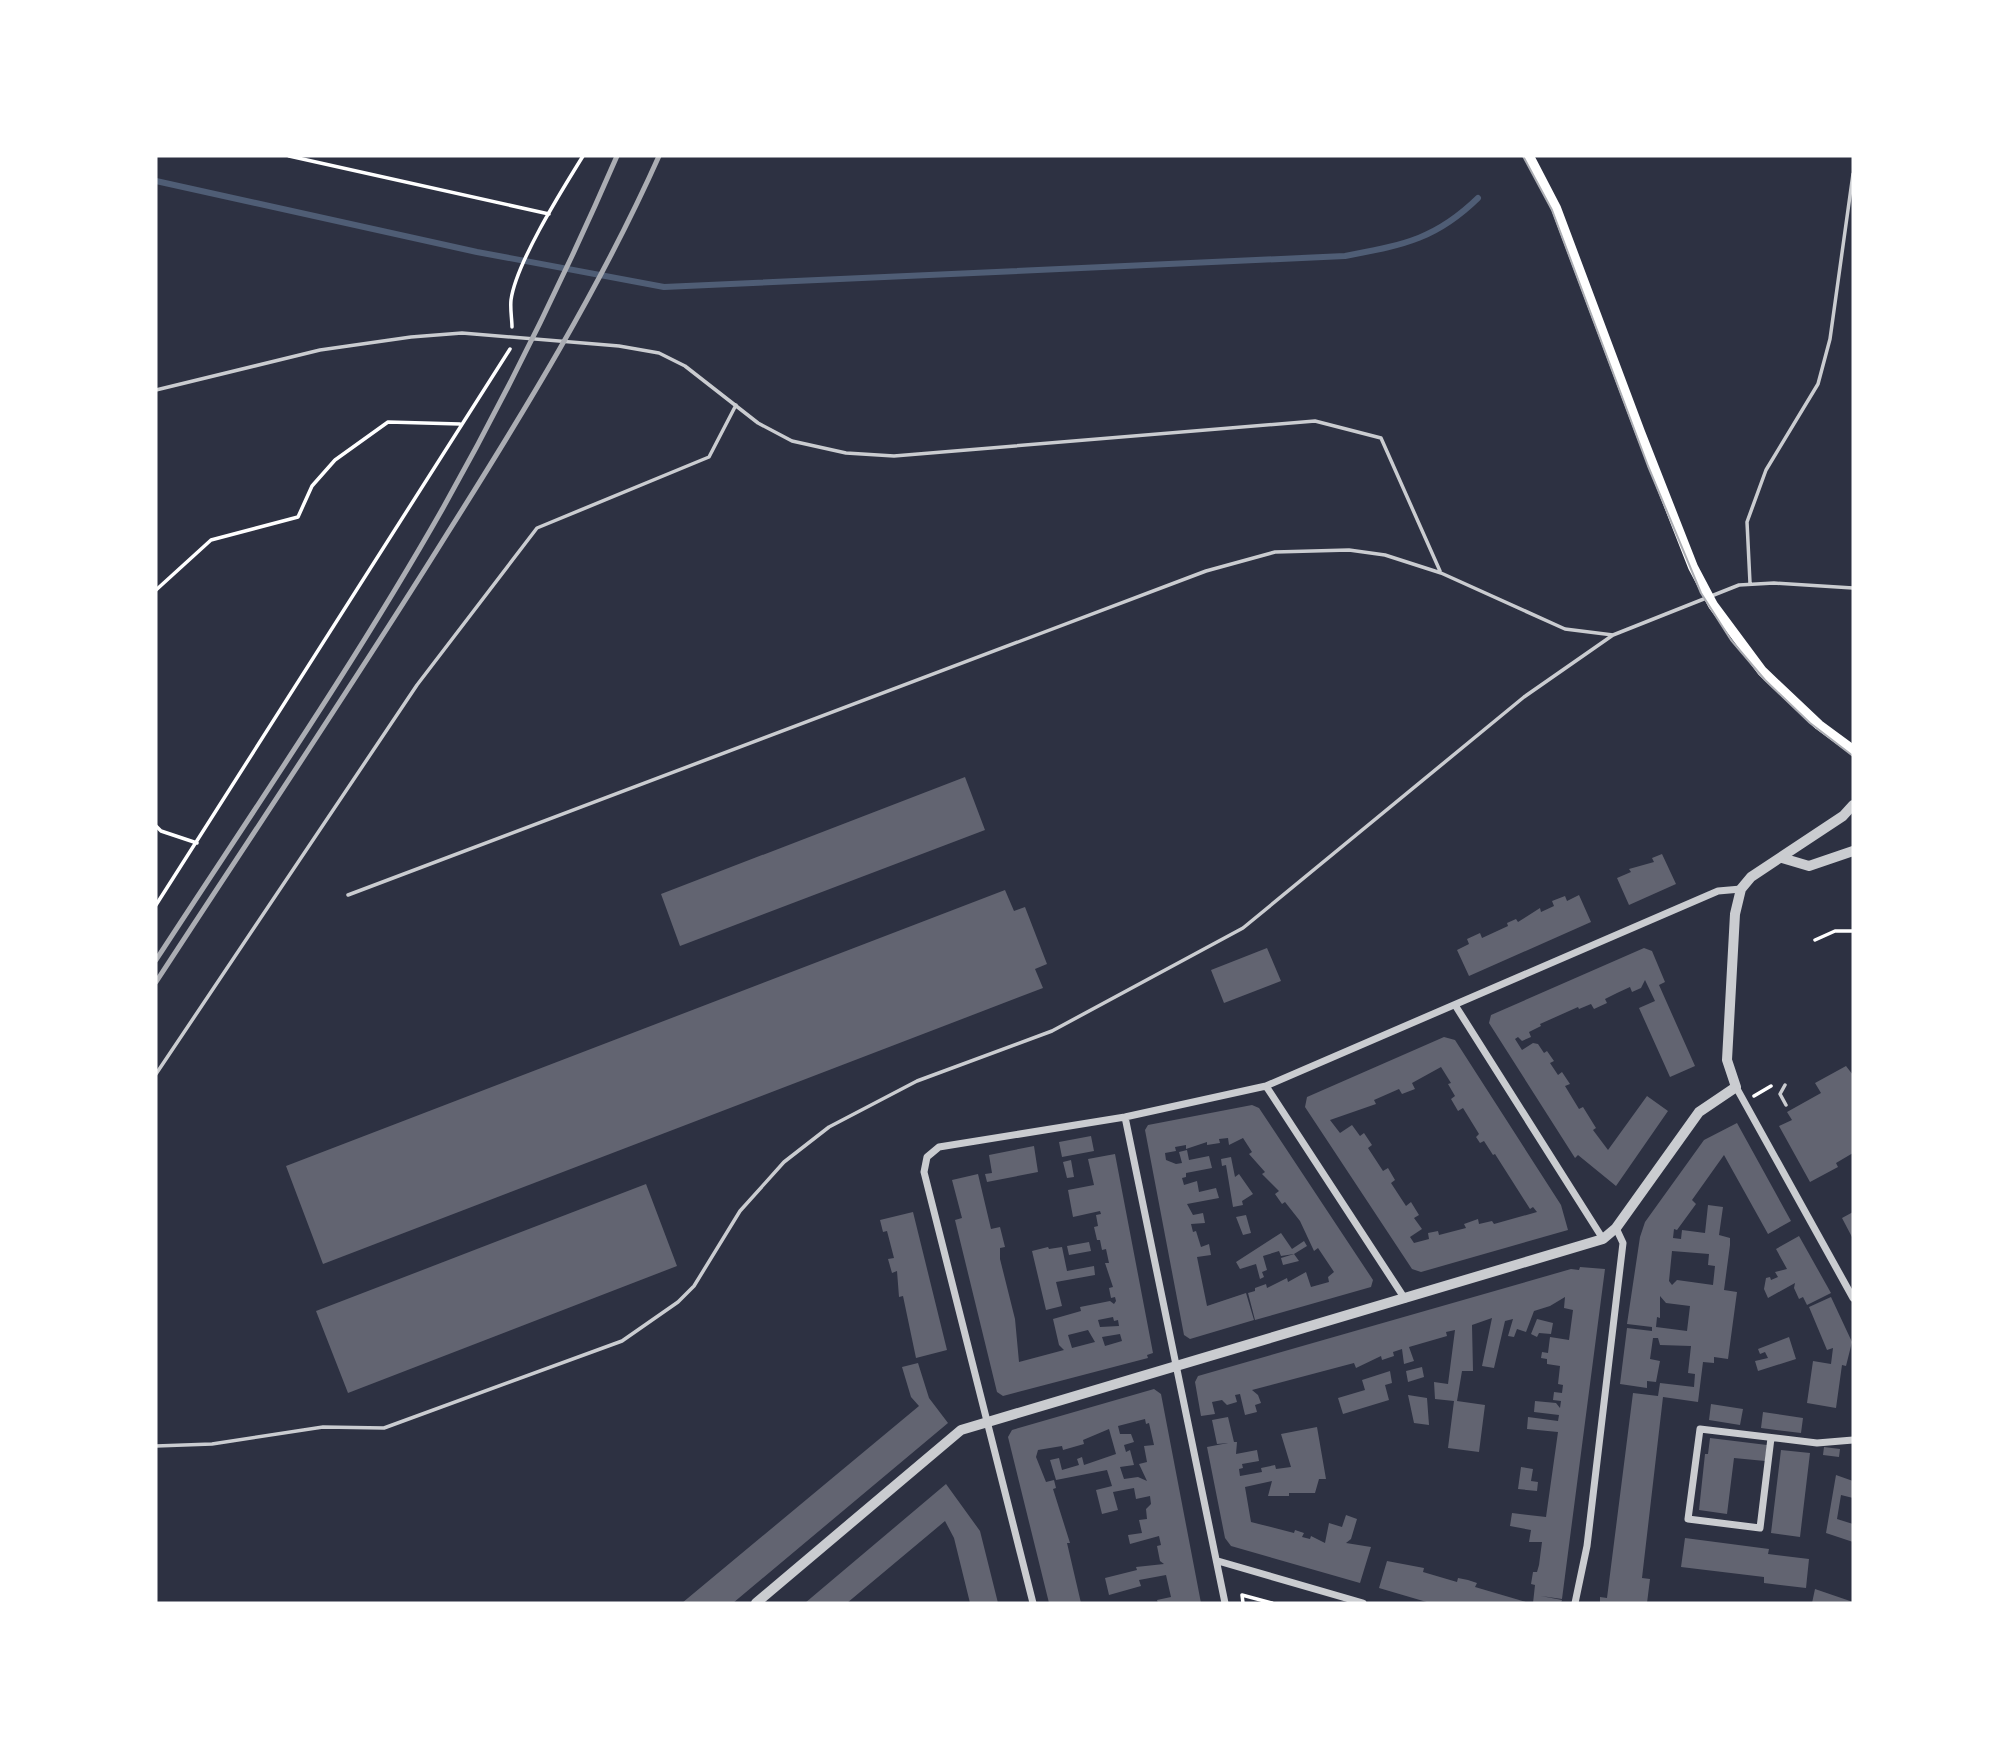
<svg xmlns="http://www.w3.org/2000/svg" width="2009" height="1759" viewBox="0 0 2009 1759" font-family="'Space Grotesk',sans-serif">
<style>
.lines{fill:none;stroke-linecap:round;stroke-linejoin:round}
.stream{stroke:#4f5d75;stroke-width:6}
.building{fill:#626471;fill-rule:evenodd}
.path{stroke:#fff;stroke-width:3.5}
.service{stroke:#caccd0;stroke-width:3.5}
.minor{stroke:#caccd0;stroke-width:7}
.tertiary{stroke:#caccd0;stroke-width:10}
.secondary{stroke:#fff;stroke-width:10}
.tram{stroke:#abadb3;stroke-width:2}
.rail{stroke:#abadb3;stroke-width:5}
</style>
<rect width="100%" height="100%" fill="#2d3142"/>
<g class="lines">
<!-- stream -->
<path class="stream" d="M156 181 477 252 664 287 1345 256C1402 245 1435 240 1478 198"/>
</g>
<!-- building -->
<path class="building" d="M965 777 985 830 680 946 661 894Z
M1662 854 1676 884 1629 905 1617 878 1631 872 1629 869 1654 862 1652 858Z
M1005 890 1014 911 1025 907 1047 964 1035 969 1043 988 323 1264 286 1166Z
M1579 895 1591 922 1469 976 1457 950 1469 944 1467 939 1480 933 1482 938 1508 926 1507 923 1516 919 1518 922 1540 908 1541 912 1554 906 1552 901 1565 896 1567 901Z
M1267 948 1281 981 1224 1003 1211 970Z
M1644 948 1652 951 1665 982 1659 985 1695 1066 1670 1077 1639 1008 1655 1001 1645 980 1641 988 1632 992 1630 987 1617 993 1605 999 1607 1003 1594 1009 1591 1004 1579 1009 1578 1007 1540 1024 1541 1026 1529 1032 1531 1037 1522 1041 1518 1037 1515 1039 1522 1050 1533 1043 1538 1044 1544 1053 1547 1051 1554 1061 1550 1063 1558 1075 1562 1072 1570 1084 1565 1086 1579 1109 1583 1107 1596 1128 1593 1130 1608 1150 1647 1096 1668 1111 1616 1186 1578 1155 1575 1158 1489 1023 1491 1015Z
M1444 1037 1455 1040 1561 1205 1568 1230 1421 1272 1412 1269 1305 1107 1307 1097ZM1441 1067 1451 1083 1448 1084 1455 1096 1451 1099 1458 1111 1463 1108 1479 1134 1476 1137 1480 1143 1484 1141 1493 1155 1495 1154 1530 1209 1533 1207 1537 1212 1494 1224 1492 1221 1479 1224 1478 1219 1464 1224 1466 1228 1439 1235 1438 1231 1428 1233 1429 1239 1414 1243 1410 1237 1422 1229 1414 1218 1419 1215 1411 1202 1406 1206 1391 1183 1395 1180 1388 1168 1383 1171 1368 1148 1372 1145 1364 1133 1360 1136 1352 1125 1340 1133 1330 1120 1376 1104 1374 1100 1399 1089 1402 1094 1415 1089 1412 1083Z
M1846 1066 1853 1075V1153L1836 1163 1838 1167 1810 1182 1779 1126 1792 1120 1787 1112 1821 1093 1815 1083Z
M1252 1105 1259 1108 1373 1280 1371 1287 1255 1320 1248 1293 1255 1291V1288L1266 1284 1267 1288 1287 1278 1288 1282 1306 1272 1311 1287 1329 1282 1328 1277 1334 1272 1318 1248 1314 1251 1300 1221 1285 1202 1282 1204 1275 1194 1279 1191 1262 1174 1265 1172 1249 1154 1252 1152 1243 1138 1229 1145 1228 1138 1219 1139 1220 1143 1207 1145V1142L1186 1149V1145L1175 1147 1176 1151 1165 1153 1166 1160 1176 1164 1182 1163 1179 1152 1187 1150 1189 1160 1209 1156 1212 1168 1186 1173V1177L1182 1178 1184 1185 1197 1181 1199 1192 1216 1188 1219 1198 1187 1204 1193 1215 1203 1213 1205 1223 1191 1224 1193 1232 1196 1231 1201 1247 1209 1244 1211 1255 1197 1257 1207 1306 1246 1293 1254 1320 1190 1339 1184 1335 1145 1130 1148 1125Z
M1737 1123 1791 1221 1768 1234 1724 1155 1692 1200 1696 1204 1677 1230 1674 1229 1673 1238 1681 1239 1682 1230 1705 1233 1708 1205 1723 1207 1719 1235 1730 1238V1245L1724 1290 1737 1292 1728 1359 1714 1357V1363L1703 1362 1698 1402 1663 1397 1642 1578 1650 1579 1647 1603H1600V1597L1607 1598 1633 1393 1658 1396 1660 1383 1694 1387 1695 1374 1688 1373 1691 1346 1660 1345 1658 1338H1653L1650 1359 1660 1361 1656 1382 1647 1381V1388L1620 1384 1627 1328 1652 1331V1327L1627 1324 1640 1237 1645 1222 1704 1140ZM1672 1251 1709 1254 1708 1265 1715 1266 1713 1285 1677 1280 1672 1285 1669 1281ZM1660 1296 1666 1303 1690 1306 1687 1331 1656 1327 1657 1317 1660 1318Z
M1091 1136 1094 1151 1062 1157 1059 1142Z
M1034 1146 1038 1172 987 1182 985 1174 992 1173 989 1155Z
M1115 1154 1153 1353 1147 1355 1148 1358 1003 1396 997 1392 955 1220 962 1218 952 1180 978 1174 991 1229 1000 1227 1005 1247 1000 1248V1259L1015 1319 1019 1362 1064 1350 1059 1345 1053 1319 1081 1311 1080 1307 1110 1301 1114 1304 1116 1301 1115 1297 1111 1298 1109 1288 1113 1287 1105 1263H1109L1106 1249 1102 1250 1100 1240H1097L1094 1227 1098 1226 1096 1215 1101 1214 1100 1211 1073 1217 1068 1190 1094 1185 1088 1159ZM1113 1317 1114 1321 1118 1320 1119 1326 1100 1327 1098 1320ZM1088 1330 1095 1342 1072 1348 1068 1335ZM1120 1334 1122 1341 1105 1346 1102 1337Z
M1231 1157 1235 1177 1239 1174 1253 1194 1242 1201 1243 1205 1233 1207 1226 1165 1222 1166 1221 1159Z
M1071 1160 1074 1177 1067 1178 1063 1162Z
M646 1184 677 1266 348 1393 316 1311Z
M913 1212 947 1350 916 1358 903 1296 899 1297 897 1271 892 1273 888 1259 894 1258 887 1231 883 1232 880 1220Z
M1853 1212V1239L1842 1218Z
M1246 1215 1251 1233 1243 1235 1236 1217Z
M1281 1233 1292 1249 1304 1241 1307 1246 1294 1254 1299 1261 1283 1265 1281 1258 1294 1254 1281 1256 1279 1251 1263 1256 1267 1270 1262 1272 1264 1277 1260 1279 1256 1264 1240 1269 1236 1262Z
M1799 1236 1831 1293 1807 1305 1803 1297 1799 1299 1794 1288 1795 1283 1768 1298 1764 1289 1766 1278 1770 1277 1771 1280 1778 1277 1775 1272 1787 1269 1776 1249Z
M1089 1242 1091 1251 1069 1255 1067 1246Z
M1048 1247 1049 1249 1062 1247 1067 1271 1094 1266 1095 1275 1056 1282 1062 1306 1046 1310 1032 1251Z
M1580 1267 1605 1269 1562 1599 1541 1596 1562 1600 1561 1603H1533L1535 1585 1531 1584 1533 1572H1537L1539 1565 1542 1542H1529L1531 1530 1510 1526 1512 1513 1546 1517 1558 1432 1527 1429 1528 1417 1558 1421 1559 1415 1534 1412 1535 1401 1556 1403 1560 1408 1561 1401 1553 1400 1554 1392 1562 1393 1563 1385 1558 1384 1560 1366 1547 1364V1359L1541 1358 1542 1352 1548 1353 1550 1337 1569 1340 1573 1310 1564 1308 1565 1297 1550 1306 1534 1311 1526 1332 1517 1329 1514 1337 1508 1336 1513 1319 1505 1321 1494 1368 1482 1366 1492 1318 1472 1325 1473 1371H1462L1457 1401 1485 1405 1479 1452 1448 1448 1454 1401 1435 1399 1434 1382 1448 1384 1455 1330 1446 1332 1447 1336 1409 1347 1414 1361 1404 1364 1402 1349 1393 1352 1394 1356 1382 1360 1381 1356 1356 1368 1354 1363 1252 1390 1258 1395 1261 1403 1255 1405 1257 1412 1245 1415 1240 1394 1235 1395 1237 1402 1227 1405 1222 1400 1212 1402 1215 1414 1201 1416 1195 1382 1198 1376 1571 1269 1579 1270Z
M1831 1297 1852 1342 1846 1366 1842 1365 1836 1408 1807 1403 1813 1361 1831 1364 1833 1348 1827 1350 1809 1307Z
M1537 1319 1553 1323 1551 1334 1539 1333 1537 1337 1531 1334Z
M1789 1337 1796 1359 1758 1371 1755 1361 1768 1358 1765 1352 1760 1354 1758 1349Z
M918 1363 929 1398 948 1423 733 1603H682L919 1406 911 1397 902 1367Z
M1422 1367 1424 1377 1408 1382 1406 1371Z
M1390 1371 1392 1383 1385 1385 1389 1400 1343 1414 1338 1398 1365 1390 1362 1380Z
M1154 1389 1161 1394 1201 1603H1158L1157 1600 1171 1597 1166 1575 1139 1580 1141 1586 1109 1595 1105 1578 1137 1570 1136 1567 1164 1564 1160 1561 1157 1546 1161 1545 1159 1536 1130 1544 1128 1535 1142 1533 1139 1520 1147 1519 1146 1509 1151 1504 1150 1496 1136 1499 1134 1488 1113 1492 1118 1510 1102 1514 1096 1490 1112 1486 1107 1470 1056 1480 1050 1460 1059 1458 1062 1470 1079 1465 1077 1459 1082 1457 1084 1465 1116 1454 1109 1429 1083 1440 1084 1444 1063 1450 1062 1446 1038 1450 1036 1457 1046 1482 1054 1480 1056 1488 1053 1489 1070 1543H1067L1081 1603H1049L1008 1437 1012 1430ZM1145 1419 1146 1424 1149 1423 1154 1445 1144 1446 1147 1462 1139 1464 1147 1481 1138 1477 1124 1479 1120 1467 1134 1465 1130 1450 1126 1452 1124 1445 1134 1442 1131 1434H1120L1118 1426Z
M1408 1395 1427 1398 1429 1425 1414 1423Z
M1711 1404 1743 1409 1740 1425 1709 1420Z
M1763 1412 1803 1418 1801 1433 1761 1428Z
M1228 1417 1234 1442H1237L1236 1454 1257 1450 1259 1461 1242 1464 1243 1468 1239 1469 1240 1476 1262 1472 1261 1468 1275 1465 1276 1469 1291 1467 1281 1434 1317 1427 1326 1479H1319L1315 1493H1289V1496H1268L1272 1481 1245 1487 1251 1522 1294 1533 1295 1530 1304 1533 1302 1537 1310 1539 1311 1536 1325 1543 1329 1523 1342 1527 1346 1515 1357 1519 1351 1539 1346 1543 1371 1547 1360 1583 1231 1546 1225 1538 1207 1447 1228 1443 1217 1444 1212 1420Z
M1710 1438 1767 1445 1765 1461 1734 1458 1727 1514 1699 1510 1705 1454H1708Z
M1824 1447 1840 1449 1839 1457 1823 1455Z
M1781 1450 1810 1453 1800 1537 1771 1533Z
M1521 1467 1533 1469 1531 1481 1538 1482 1537 1491 1518 1489Z
M1836 1475 1853 1481V1498L1841 1495 1837 1519 1853 1524V1542L1826 1533Z
M946 1484 980 1531 998 1603H970L954 1538 945 1521 847 1603H805Z
M1685 1538 1769 1549 1768 1554 1809 1559 1806 1588 1764 1583V1577L1681 1567Z
M1387 1561 1424 1568 1423 1572 1457 1582 1458 1578 1468 1580 1477 1583 1475 1587 1529 1603H1430L1379 1588Z
M1815 1589 1853 1602V1603H1812Z"/>
<g class="lines">
<!-- path -->
<path class="path" d="M289 156 549 214
M512 327C512 319 510 309 511 300 516 263 562 190 583 156
M156 590 211 540 298 517 312 486 335 460 388 422 460 424
M156 826 161 831 197 843
M156 905 510 349
M1815 940 1835 931H1853
M1754 1096 1771 1086
M1243 1603 1242 1595 1272 1603"/>
<!-- service -->
<path class="service" d="M156 390 320 350 411 337 462 333 619 346 659 353 685 366 758 423 792 441 846 453 894 456 1315 421 1381 438 1440 571
M1750 583 1747 522 1766 470 1818 384 1830 339 1853 174
M348 895 1206 571 1275 552 1349 550 1385 555 1441 573 1565 629 1613 635 1739 585 1774 583 1853 588
M156 1074 417 685 537 528 709 457 736 405
M1785 1085 1780 1094 1786 1105
M156 1446 212 1444 323 1427 384 1428 622 1341 678 1302 694 1286 740 1211 784 1162 829 1127 917 1081 1052 1031 1243 928 1524 697 1613 635"/>
<!-- minor -->
<path class="minor" d="M1455 1005 1603 1239
M1266 1086 1405 1299
M1736 1087 1853 1298
M1125 1117 1225 1603
M1771 1438 1760 1528 1688 1519 1700 1429 1817 1443 1853 1440
M1218 1561 1363 1603
M1033 1603 924 1172 927 1157 939 1147 1125 1117 1266 1086 1718 891 1741 889
M1575 1603 1587 1546 1623 1243 1616 1228"/>
<!-- tertiary -->
<path class="tertiary" d="M1782 858 1809 866 1853 851
M756 1603 961 1430 1603 1239 1616 1228 1699 1112 1736 1087 1727 1060 1735 914 1741 889 1751 877 1843 816 1853 805"/>
<!-- secondary -->
<path class="secondary" d="M1529 156 1556 208 1640 432 1693 567 1713 605 1762 671 1819 725 1853 750"/>
<!-- tram -->
<path class="tram" d="M1523 156 1552 210 1648 466 1701 593 1731 640 1765 680 1810 723 1853 756"/>
<!-- rail -->
<path class="rail" d="M156 960C253 811 355 663 443 508 507 394 565 276 617 156
M156 982C253 833 353 685 447 534 524 412 600 288 659 156"/>
</g>
<!-- border -->
<rect width="2009" height="1759" fill="none" stroke="#ffffff" stroke-width="315"/>
</svg>
